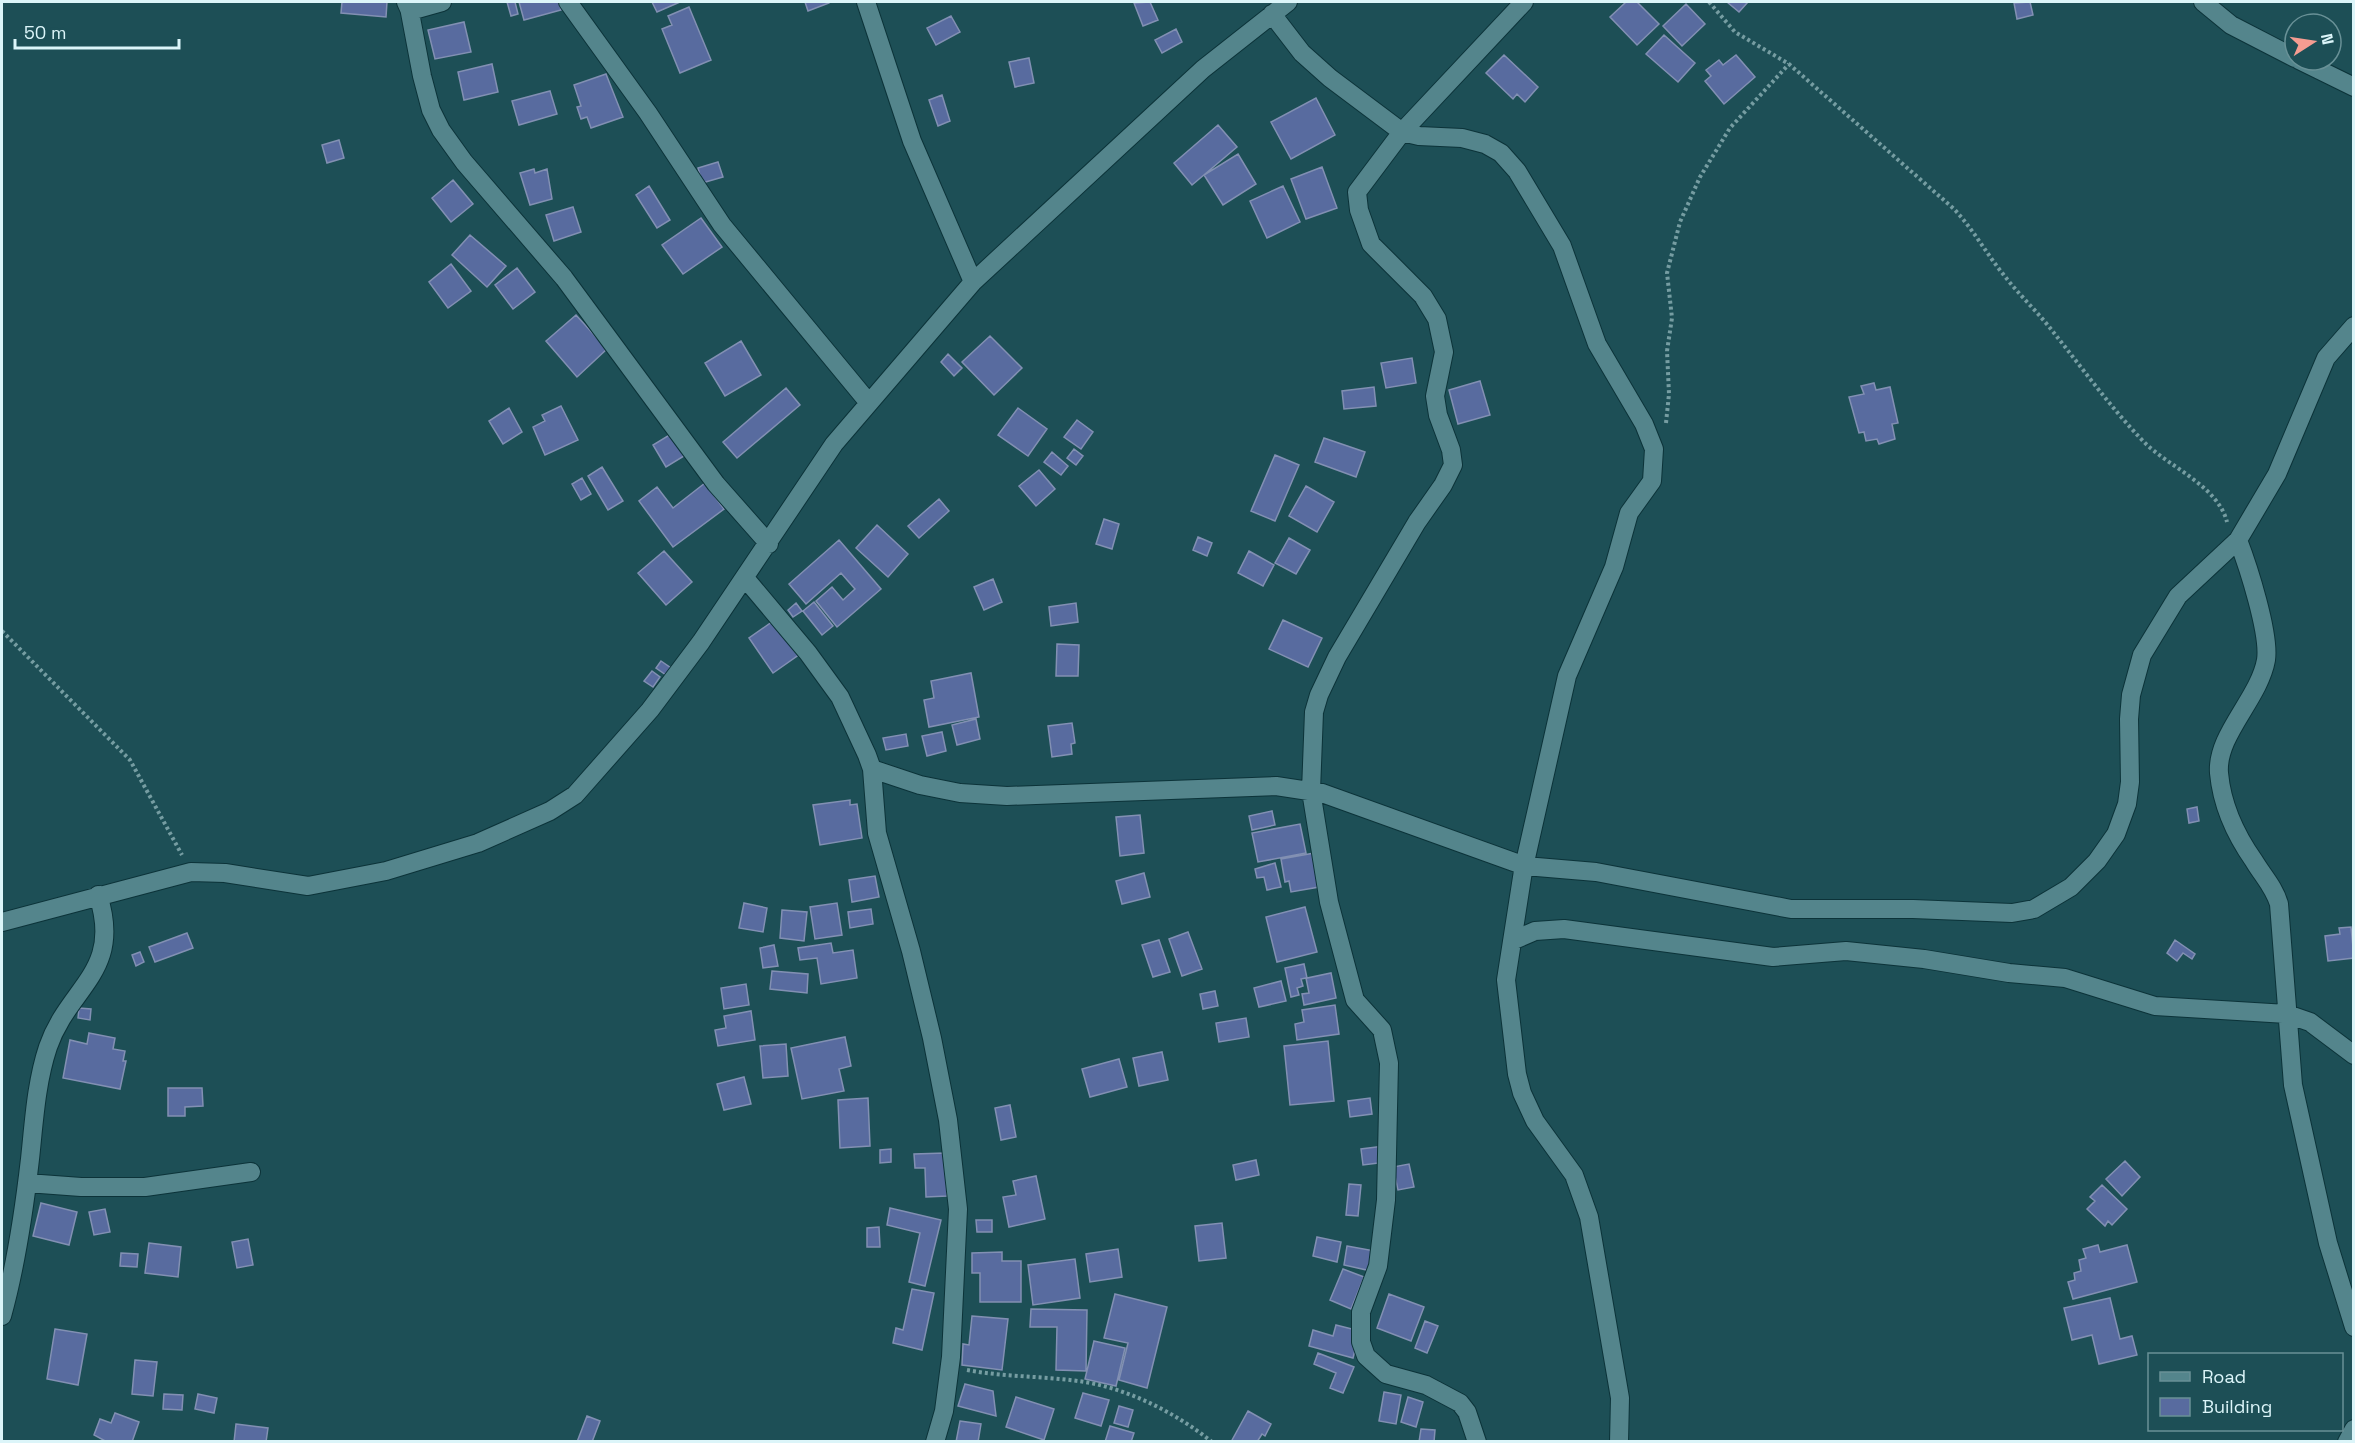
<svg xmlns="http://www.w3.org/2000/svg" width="2355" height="1443" viewBox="0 0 2355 1443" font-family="'Space Grotesk',sans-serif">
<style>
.building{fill:#586b9f;stroke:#8290b3;stroke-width:1.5}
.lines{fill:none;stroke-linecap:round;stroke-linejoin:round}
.street-casing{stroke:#0c3339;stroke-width:20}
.path{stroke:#769da2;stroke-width:4;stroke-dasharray:3 3;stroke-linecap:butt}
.street{stroke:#54858c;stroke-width:18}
</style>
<rect width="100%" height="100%" fill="#1d4f56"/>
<!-- building -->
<path class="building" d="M342 2H387L386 17 341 13Z
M507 2H515L518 14 511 16Z
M519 2H559L561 10 524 20Z
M652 2H680L657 12Z
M805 2H829V3L808 11Z
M1150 2 1158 20 1143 26 1134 3Z
M1626 2H1637L1659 24 1637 45 1610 17Z
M1727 2H1748L1739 12Z
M2030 2 2033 15 2017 19 2014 3Z
M1686 4 1705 24 1682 46 1663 26Z
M689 7 711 60 680 73 662 29 672 25 668 16Z
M951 16 960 32 936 45 927 28Z
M464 22 471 52 435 59 428 30Z
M1176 29 1182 42 1162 53 1155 40Z
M1664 35 1695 63 1678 82 1646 54Z
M1504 55 1538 87 1525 102 1517 94 1513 99 1486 73Z
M1736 55 1755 77 1724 104 1705 81 1711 76 1706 70 1719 60 1723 65Z
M1029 58 1034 83 1015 87 1009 62Z
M492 64 498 92 464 100 458 72Z
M606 74 623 117 591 128 587 117 581 119 577 107 581 106 574 85Z
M550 91 557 114 519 125 512 101Z
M942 95 950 121 938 126 929 100Z
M1316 98 1335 135 1291 159 1271 122Z
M1218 125 1237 147 1192 185 1174 163Z
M339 140 344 158 327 163 322 145Z
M1238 154 1256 184 1223 205 1204 175Z
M718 162 723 177 702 183 698 168Z
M1322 167 1337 208 1306 219 1291 179Z
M534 169 535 173 547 169 552 199 530 205 520 173Z
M453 180 473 204 451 222 432 198Z
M649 186 670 220 657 228 636 195Z
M1283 186 1300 222 1267 238 1250 201Z
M573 207 581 232 554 241 546 215Z
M701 218 722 247 683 274 662 245Z
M470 235 506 266 487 287 452 255Z
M451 264 471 291 448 308 429 282Z
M517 268 535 292 513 309 495 285Z
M576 315 607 349 577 377 546 341Z
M990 336 1022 368 994 395 962 362Z
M741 341 761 375 725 396 705 363Z
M948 354 962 368 954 376 941 362Z
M1412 358 1416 383 1386 388 1381 363Z
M1480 381 1490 415 1458 424 1449 390Z
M1874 383 1876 390 1890 387 1898 423 1892 424 1895 439 1879 444 1877 439 1866 441 1864 432 1859 433 1849 397 1864 394 1861 386Z
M1374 387 1376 406 1344 409 1342 391Z
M786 388 800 405 737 458 723 442Z
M561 406 578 440 545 455 533 427 545 421 542 415Z
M509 408 522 432 503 444 489 421Z
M1018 408 1047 429 1028 456 998 435Z
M1077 420 1093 432 1081 449 1064 437Z
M671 434 684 456 666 467 653 445Z
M1324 438 1365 452 1356 477 1315 462Z
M1074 449 1083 456 1076 465 1067 458Z
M1052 452 1068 466 1061 475 1044 462Z
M1275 455 1299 465 1275 521 1251 511Z
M602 467 623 501 608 510 588 476Z
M1039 470 1055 489 1036 506 1019 486Z
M582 478 591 494 581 500 572 484Z
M705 483 724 509 673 547 639 501 657 487 673 508Z
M1306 486 1334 502 1317 532 1289 516Z
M939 499 949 511 919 538 908 526Z
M1104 519 1119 524 1112 549 1096 544Z
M877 525 908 554 888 577 856 548Z
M1198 537 1212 543 1207 556 1193 550Z
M1289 538 1310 550 1296 574 1275 563Z
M839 540 881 589 837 627 816 601 832 587 843 600 855 589 841 573 806 604 789 584Z
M664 551 692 582 666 605 638 573Z
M1249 551 1274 565 1263 586 1238 573Z
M993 579 1002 602 984 610 974 587Z
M814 602 833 626 822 635 803 611Z
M796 603 802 611 793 617 788 610Z
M1076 603 1078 622 1051 626 1049 607Z
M776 619 800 654 773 673 749 638Z
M1283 620 1322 638 1308 667 1269 649Z
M1057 644 1079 645 1078 676H1056Z
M661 661 671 668 666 675 656 668Z
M652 671 660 677 653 687 644 681Z
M971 673 979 717 929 727 924 700 934 698 931 681Z
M976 719 980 739 957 745 952 725Z
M1072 723 1075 743 1071 744 1072 754 1052 757 1048 726Z
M942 732 946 751 927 756 922 736Z
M906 734 908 746 886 750 883 738Z
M850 800V805L857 804 862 838 820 845 813 805Z
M2197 807 2199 821 2189 823 2187 809Z
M1272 811 1275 825 1252 830 1249 816Z
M1140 815 1144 853 1120 856 1116 817Z
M1300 824 1306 853 1258 862 1252 833Z
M1320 852 1319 887 1291 892 1289 881 1285 882 1281 859Z
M1275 863 1281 887 1267 890 1264 877 1257 878 1255 869Z
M1144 873 1150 897 1122 904 1116 881Z
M875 876 879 897 852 902 849 880Z
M744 903 767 908 763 932 739 928Z
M837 903 842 935 815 939 810 907Z
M1305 907 1317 952 1277 962 1266 917Z
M871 909 873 924 850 928 848 912Z
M782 910 807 912 804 941 780 938Z
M2351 927 2354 958 2328 961 2325 936 2340 934 2339 928Z
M1188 932 1202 969 1182 976 1169 939Z
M187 933 193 948 155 962 149 947Z
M1159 940 1170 972 1153 977 1142 945Z
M2175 940 2195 954 2192 959 2183 953 2177 961 2167 953Z
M831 943 833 953 853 950 857 978 821 984 817 958 800 960 798 948Z
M774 945 778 966 763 968 760 948Z
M140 952 144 962 136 966 132 955Z
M1304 964 1307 978 1331 973 1336 998 1304 1005 1302 994 1309 993 1306 978 1301 979 1303 986 1297 988 1299 995 1291 997 1285 968Z
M772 971 808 974 807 993 770 989Z
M1281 981 1286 1001 1259 1007 1254 988Z
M746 984 749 1005 724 1009 721 988Z
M1215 991 1218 1006 1203 1009 1200 994Z
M1335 1005 1339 1034 1297 1040 1295 1024 1304 1022 1302 1010Z
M79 1008 91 1009 90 1020 78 1018Z
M751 1011 755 1040 718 1046 715 1030 726 1028 724 1016Z
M1246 1018 1249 1037 1219 1042 1216 1023Z
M89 1033 115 1038 113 1049 125 1051 123 1061H126L120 1089 63 1078 70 1040 87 1044Z
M845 1037 851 1066 839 1069 844 1091 802 1099 791 1048Z
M1328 1041 1334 1101 1290 1105 1284 1046Z
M786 1044 788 1076 763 1078 760 1046Z
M1162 1052 1168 1080 1139 1086 1133 1058Z
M1119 1059 1127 1087 1090 1097 1082 1069Z
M744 1077 751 1104 724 1110 717 1084Z
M168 1088H202L203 1106 185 1107V1116H168Z
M868 1098 870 1146 840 1148 838 1100Z
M1370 1098 1372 1114 1350 1117 1348 1101Z
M1010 1105 1016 1137 1001 1140 995 1108Z
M1384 1146 1386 1162 1363 1165 1361 1149Z
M891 1149V1162L880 1163V1150Z
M945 1153 947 1196 926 1197 925 1168H915L914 1154Z
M1256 1160 1259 1175 1236 1180 1233 1165Z
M2125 1161 2140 1177 2122 1196 2106 1179Z
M1409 1164 1414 1187 1398 1190 1393 1167Z
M1036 1176 1045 1219 1009 1227 1003 1197 1016 1195 1013 1181Z
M1349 1184 1361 1185 1358 1216 1346 1215Z
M2102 1185 2127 1209 2112 1225 2108 1221 2105 1226 2087 1209 2095 1201 2090 1197Z
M41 1203 77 1212 69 1245 33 1236Z
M890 1208 941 1220 925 1286 909 1282 920 1233 887 1225Z
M105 1209 110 1232 94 1235 89 1212Z
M976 1220H992V1232H977Z
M1222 1223 1226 1258 1199 1261 1195 1226Z
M879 1227 880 1247H867V1228Z
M1317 1237 1341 1242 1337 1262 1313 1256Z
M248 1239 253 1265 237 1268 232 1242Z
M149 1243 181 1247 178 1277 145 1273Z
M2098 1245 2100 1252 2127 1245 2137 1282 2073 1299 2068 1282 2075 1280 2074 1273 2081 1271 2079 1260 2086 1258 2083 1249Z
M1347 1246 1375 1251 1371 1271 1344 1265Z
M1118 1249 1122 1277 1090 1282 1086 1254Z
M1002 1252V1261H1021V1302H980V1273H972V1253Z
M121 1253 138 1254 137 1267 120 1266Z
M1075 1259 1080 1298 1033 1305 1028 1265Z
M1343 1269 1364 1277 1351 1309 1330 1300Z
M912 1289 934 1293 922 1350 893 1343 896 1328 903 1330Z
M1115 1294 1167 1307 1147 1388 1119 1380 1128 1343 1104 1338Z
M1389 1294 1424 1307 1411 1341 1377 1328Z
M2110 1298 2120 1339 2132 1336 2137 1355 2099 1364 2092 1335 2072 1340 2064 1308Z
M1031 1309 1087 1310 1086 1371 1056 1370 1057 1327H1030Z
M972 1316 1008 1319 1002 1370 962 1365 963 1344 969 1345Z
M1425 1321 1438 1326 1427 1353 1415 1348Z
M1336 1325 1360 1331 1353 1358 1309 1346 1313 1330 1333 1336Z
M55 1329 87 1334 78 1385 47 1379Z
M1094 1341 1125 1348 1116 1386 1085 1379Z
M1318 1353 1354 1367 1343 1393 1330 1388 1336 1373 1314 1364Z
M135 1360 157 1362 153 1396 132 1394Z
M965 1384 993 1391 996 1416 958 1406Z
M1384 1392 1401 1395 1396 1424 1379 1421Z
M1083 1393 1109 1400 1101 1426 1075 1418Z
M164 1394 183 1395 182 1410 163 1409Z
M198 1394 217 1398 214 1413 195 1409Z
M1016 1397 1054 1409 1044 1440 1006 1427Z
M1408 1397 1423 1402 1416 1427 1401 1422Z
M1119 1406 1133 1410 1128 1427 1114 1423Z
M1248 1411 1271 1424 1265 1436 1262 1434 1257 1442H1231Z
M115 1413 139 1422 132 1442H107L94 1435 100 1419 111 1423Z
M587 1416 600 1421 592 1442H577Z
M960 1421 981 1424 978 1442H956Z
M236 1424 268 1428 266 1442H234Z
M1110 1426 1134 1433 1131 1442H1105Z
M1421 1429 1435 1430 1434 1442H1419Z"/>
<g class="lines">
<defs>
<path id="street" d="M406 2 410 11 442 2
M408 2 422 76 431 110 441 130 464 162 564 278 716 484 769 544
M568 2 648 113 722 225 869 403
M866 2 912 141 973 282
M2203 2 2231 25 2295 58
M1272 14 1302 53 1330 78 1402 132 1419 136 1462 138 1485 144 1501 153 1517 171 1562 246 1597 344 1644 424 1654 449 1652 481 1629 513 1614 567 1567 676 1523 871 1506 980 1517 1074 1522 1093 1535 1121 1574 1175 1589 1217 1620 1398 1619 1442
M2299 60 2354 87
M2238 540C2248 566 2270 634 2266 660 2259 699 2216 735 2219 773 2222 806 2235 834 2254 861 2263 876 2274 887 2279 904L2293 1085 2328 1243 2354 1327
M745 578 808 653 840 697 867 755 872 769 877 833 911 951 932 1038 948 1120 958 1209 951 1357 944 1411 935 1442
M872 769 920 785 960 793 1007 796 1276 786 1322 793 1525 866 1596 872 1791 909H1913L2012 913 2034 909 2071 887 2097 861 2116 834 2127 804 2130 782 2129 719 2131 695 2142 655 2178 596 2238 540 2277 474 2326 358 2354 326
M2 922 191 872 225 873 308 886 386 871 478 843 550 811 575 795 650 710 701 642 834 444 973 282 1203 69 1288 2
M1512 941 1535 931 1564 929 1773 957 1846 951 1924 959 2009 973 2065 978 2155 1006 2287 1014 2310 1022 2354 1055
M27 1183 81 1187H145L251 1172
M2 1316C16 1266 24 1211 30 1159 34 1122 36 1083 48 1047 69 986 123 972 98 895
M1477 1442 1467 1412 1460 1403 1426 1385 1386 1374 1366 1356 1361 1342V1312L1378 1266 1386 1200 1389 1063 1382 1030 1355 1000 1329 902 1311 791 1314 712 1319 695 1337 657 1417 522 1443 485 1453 465 1451 450 1438 415 1435 396 1444 352 1437 319 1423 296 1371 244 1359 210 1357 192 1402 132 1524 2
M2347 1442 2354 1429"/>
</defs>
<!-- street casing -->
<use href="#street" class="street-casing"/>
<!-- path -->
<path class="path" d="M1709 2 1735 32 1789 64 1954 209C1973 229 1986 253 2003 274 2019 295 2038 312 2054 333 2083 369 2111 408 2144 442 2169 467 2218 486 2227 522
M1666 423 1669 394 1667 351 1672 318 1667 273 1680 222 1700 177 1730 128 1789 64
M2 631 130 760 182 855
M967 1370C1004 1377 1041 1376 1078 1381 1125 1387 1175 1412 1212 1442"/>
<!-- street -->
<use href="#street" class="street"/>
</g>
<!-- border -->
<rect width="2355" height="1443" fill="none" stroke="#dcf5f9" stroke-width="6"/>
<!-- legend -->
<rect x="2148" y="1353" width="195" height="78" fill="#1d4f56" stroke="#699197" stroke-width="1.5"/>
<rect x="2160" y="1372" width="30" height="9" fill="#54858c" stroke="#699197" stroke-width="1.5"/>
<text x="2202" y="1383" font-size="18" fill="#dcf5f9">Road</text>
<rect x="2160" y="1398" width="30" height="18" fill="#586b9f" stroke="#699197" stroke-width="1.5"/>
<text x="2202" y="1413" font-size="18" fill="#dcf5f9">Building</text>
<!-- north arrow -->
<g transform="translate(2313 42) rotate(78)"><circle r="28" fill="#1d4f56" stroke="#699197" stroke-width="1.5"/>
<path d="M0-4.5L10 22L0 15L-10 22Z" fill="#f59c91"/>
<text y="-9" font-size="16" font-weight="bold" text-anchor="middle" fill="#dcf5f9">N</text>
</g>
<!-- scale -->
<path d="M15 39v9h164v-9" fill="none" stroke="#dcf5f9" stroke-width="3"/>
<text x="24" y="39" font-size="18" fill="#dcf5f9" stroke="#1d4f56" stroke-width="4.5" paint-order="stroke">50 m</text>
</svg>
